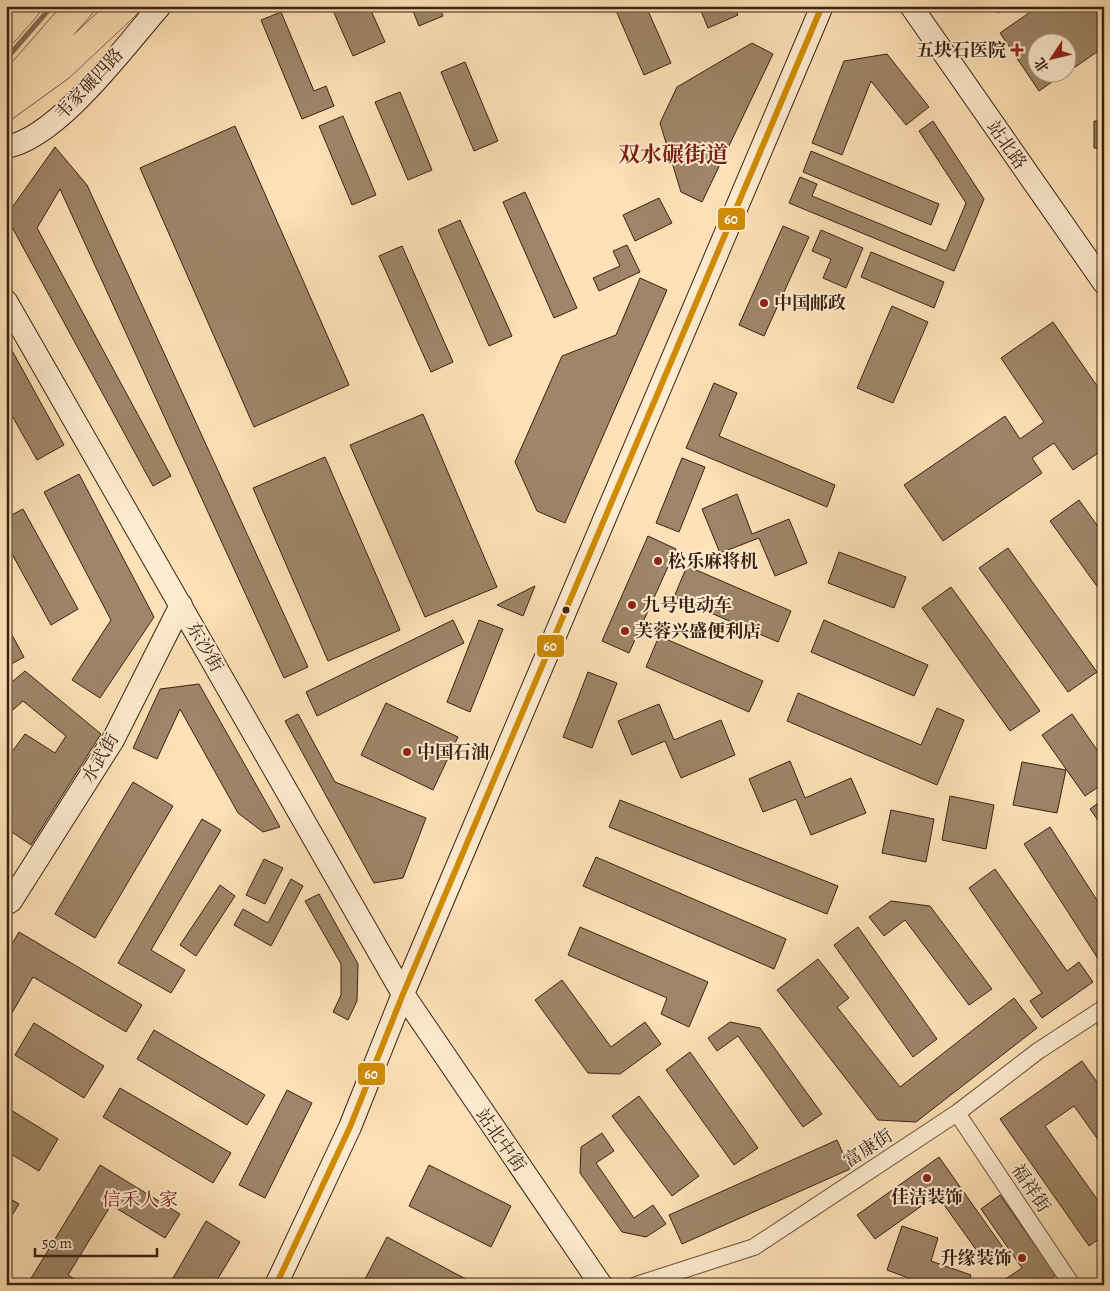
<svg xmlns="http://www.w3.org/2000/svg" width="1110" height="1291" viewBox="0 0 1110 1291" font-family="Alegreya,'Noto Serif SC',serif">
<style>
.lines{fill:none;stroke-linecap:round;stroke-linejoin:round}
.stream{stroke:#876e55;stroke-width:5}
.building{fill:#9f8569;stroke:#392215}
.street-casing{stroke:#6a523d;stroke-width:18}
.secondary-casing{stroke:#392215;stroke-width:24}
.highway-casing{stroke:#392215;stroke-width:29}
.street{stroke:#feecd0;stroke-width:16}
.secondary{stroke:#feecd0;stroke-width:22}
.highway{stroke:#fee1b6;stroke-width:28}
.bus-1-casing{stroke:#feecd0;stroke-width:10}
.bus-1{stroke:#d18c04;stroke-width:6}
.poi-dot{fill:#8f2418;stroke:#feecd0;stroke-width:2}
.bus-dot{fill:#392215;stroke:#feecd0;stroke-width:2}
.labels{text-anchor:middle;stroke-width:4;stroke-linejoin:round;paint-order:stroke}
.poi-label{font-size:18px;font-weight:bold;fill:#392215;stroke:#feecd0;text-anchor:start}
.street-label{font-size:18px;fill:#392215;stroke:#feecd0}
.neighbourhood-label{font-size:19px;fill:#7a1f14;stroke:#feecd0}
.district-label{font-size:22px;font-weight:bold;fill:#7a1f14;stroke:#feecd0}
.line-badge{stroke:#feecd0;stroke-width:2}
.badge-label{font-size:14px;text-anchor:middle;font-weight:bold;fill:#fff}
</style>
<rect width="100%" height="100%" fill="#fee1b6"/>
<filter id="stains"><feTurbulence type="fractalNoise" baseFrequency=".004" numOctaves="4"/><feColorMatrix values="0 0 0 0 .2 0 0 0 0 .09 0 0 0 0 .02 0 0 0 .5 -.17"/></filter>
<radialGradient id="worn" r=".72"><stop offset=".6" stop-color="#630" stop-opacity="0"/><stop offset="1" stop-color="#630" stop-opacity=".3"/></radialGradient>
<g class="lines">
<!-- stream -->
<path class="stream" d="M6 59 52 6"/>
</g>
<!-- building -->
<path class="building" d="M331 6H369L385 42 353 56Z
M411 6H439L443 16 419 26Z
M614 6H646L671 63 644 75Z
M699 6H734L738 15 708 28Z
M993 6H1008L998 13Z
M1039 6H1104V47L1068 72V42H1038V72H1066L1039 91 1000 33Z
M281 12 314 91 326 86 334 106 302 119 261 20Z
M752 43 773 54 702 202 681 192 660 123 677 87Z
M887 54 929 107 906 125 871 81 842 155 812 143 844 61Z
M465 62 498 141 474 151 441 72Z
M400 92 432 170 408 180 375 102Z
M343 116 376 195 352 205 319 126Z
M933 121 984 199 954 271 789 203 800 177 817 184 812 196 946 251 966 203 919 131Z
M1094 121H1104V148H1094Z
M235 126 349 385 254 427 140 168Z
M55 147 87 185 308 667 284 678 60 189 37 228 171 476 153 486 6 216Z
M811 151 939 204 931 225 803 172Z
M525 192 577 308 554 318 503 202Z
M659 198 672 223 635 241 623 215Z
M460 220 512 336 489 346 438 230Z
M783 226 809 237 764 336 739 325Z
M821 230 863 248 846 288 823 278 831 259 812 251Z
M627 245 640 272 599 291 593 278 620 266 613 251Z
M402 246 453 362 431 372 379 256Z
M871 252 944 282 934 308 861 277Z
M640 278 667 290 565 523 537 511 515 462 562 356 616 335Z
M892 306 928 322 893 403 857 388Z
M1053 322 1104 396V449L1073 470 1054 443 1032 458 1042 473 943 541 904 485 1005 416 1020 439 1044 422 1001 358Z
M9 345 64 445 37 460 6 405V346Z
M714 383 737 393 719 436 835 485 827 507 686 448Z
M423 414 497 587 425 617 350 445Z
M325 457 400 630 328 661 253 488Z
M682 458 705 467 679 532 656 523Z
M79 474 154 617 100 698 72 680 111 620 44 492Z
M737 494 752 534 789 519 807 563 775 576 759 538 720 553 702 509Z
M1079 500 1104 535V596L1050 521Z
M23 509 78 609 51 625 6 543V518Z
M648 536 676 549 629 653 602 641Z
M1008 548 1097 672 1068 692 979 568Z
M839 552 906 577 894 608 828 583Z
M687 566 791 611 778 642 674 597Z
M535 586 523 616 497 605Z
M951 587 1040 711 1010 731 922 608Z
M453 620 464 643 317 716 306 692Z
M479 620 503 629 470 712 447 702Z
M824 620 928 665 914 696 811 652Z
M6 624 24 657 6 667Z
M659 636 763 681 749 712 646 667Z
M25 671 101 734 31 845 6 828V760L25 734 55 753 66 736 23 701 6 716V687Z
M588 672 617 683 592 748 563 737Z
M199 684 280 827 263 832 238 813 180 709 157 759 133 748 160 689Z
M798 693 921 745 937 708 964 720 937 785 787 721Z
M386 703 458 737 433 790 361 755Z
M659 704 674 740 721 720 735 755 681 778 665 741 632 755 618 721Z
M298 714 335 782 426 818 403 878 374 883 285 721Z
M1072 714 1104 760V783L1085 796 1042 735Z
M790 761 805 798 851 778 866 813 811 835 796 799 763 812 749 779Z
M1022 762 1066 770 1057 813 1013 805Z
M133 782 173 806 95 938 55 914Z
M950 796 994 805 986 849 942 840Z
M1104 799V829L1090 809Z
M620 800 838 886 827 914 609 827Z
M891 810 934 819 926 862 882 853Z
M202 819 221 830 151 950 185 970 171 993 118 963Z
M1050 827 1104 911V968L1024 844Z
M596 857 786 939 774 969 583 886Z
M264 859 283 868 265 904 246 895Z
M995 869 1067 971 1079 962 1093 982 1042 1018 1030 1001 1042 993 969 888Z
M291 879 303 886 271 946 234 925 243 909 268 923Z
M220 885 235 896 196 956 180 945Z
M319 894 358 964 357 1001 348 1020 333 1012 341 995V964L305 901Z
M891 901 930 906 992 989 969 1005 905 920 884 936 869 917Z
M580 927 708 982 689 1027 661 1014 667 998 568 955Z
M858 927 937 1039 913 1057 834 945Z
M19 932 142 1005 126 1032 33 977 6 1023V954Z
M818 959 849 998 837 1007 900 1087 1014 998 1037 1028 916 1122 878 1120 777 990Z
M562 980 611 1047 645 1022 661 1044 620 1074 588 1073 535 1000Z
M1104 1020V1036L1097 1024Z
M730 1022 760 1028 822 1114 803 1127 738 1036 717 1051 708 1038Z
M34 1023 104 1066 84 1098 15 1055Z
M154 1030 265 1095 247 1125 137 1059Z
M690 1052 758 1148 734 1165 666 1070Z
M1082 1061 1104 1092V1148L1074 1106 1045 1126 1104 1209V1235L1089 1246 1000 1119Z
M120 1088 231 1153 213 1183 103 1117Z
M287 1090 312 1103 265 1198 239 1185Z
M639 1096 699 1176 672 1196 612 1116Z
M6 1107 58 1139 39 1171 6 1151Z
M602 1133 614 1151 596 1163 634 1218 653 1205 666 1224 646 1237 622 1232 580 1173 581 1147Z
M837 1140 850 1169 682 1244 669 1215Z
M939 1157 1004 1249 985 1262 937 1195 875 1239 857 1215Z
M100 1165 180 1214 165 1238 111 1205 68 1275 84 1285H27Z
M429 1165 511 1206 491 1247 409 1206Z
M1000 1195 1056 1275 1042 1285H1003L1001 1282 1022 1268 981 1209Z
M6 1196 19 1204 6 1225Z
M206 1221 240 1242 214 1285H169Z
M902 1226 938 1238 931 1261 971 1275 968 1285H927L887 1270Z
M387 1237 477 1285H362Z
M762 1280V1285H729Z"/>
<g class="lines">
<defs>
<path id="street" d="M957 1113 1072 1285
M636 1285 754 1247 957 1113 1038 1051 1104 1008"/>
<path id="secondary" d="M911 6 1104 283
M6 147C58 138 125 46 160 6
M6 301 403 994 601 1285
M6 904 11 901 113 740 181 605
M276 1285 350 1127 403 994 822 6"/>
<path id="highway" d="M6 30 27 6
M6 91 80 6
M6 106 60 67 125 6"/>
</defs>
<!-- street casing -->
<use href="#street" class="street-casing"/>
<!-- secondary casing -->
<use href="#secondary" class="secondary-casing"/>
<!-- highway casing -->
<use href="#highway" class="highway-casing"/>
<!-- street -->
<use href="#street" class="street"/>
<!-- secondary -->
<use href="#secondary" class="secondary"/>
<!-- highway -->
<use href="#highway" class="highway"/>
<defs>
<path id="bus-1" d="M276 1285 350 1127 403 994 822 6"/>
</defs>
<!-- bus-1 casing -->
<use href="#bus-1" class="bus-1-casing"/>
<!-- bus-1 -->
<use href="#bus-1" class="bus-1"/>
</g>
<!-- markers -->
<g class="poi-dot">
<path d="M1014.5 42.5h5v5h5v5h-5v5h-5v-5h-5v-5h5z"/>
<circle cx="764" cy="303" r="5"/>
<circle cx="658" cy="561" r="5"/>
<circle cx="632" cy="605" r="5"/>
<circle cx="625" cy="631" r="5"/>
<circle cx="407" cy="752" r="5"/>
<circle cx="927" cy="1178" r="5"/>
<circle cx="1022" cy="1258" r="5"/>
</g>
<circle class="bus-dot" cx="566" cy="610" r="4.5"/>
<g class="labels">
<!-- poi labels -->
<g class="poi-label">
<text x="1006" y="56" text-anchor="end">五块石医院</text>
<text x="774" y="309">中国邮政</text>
<text x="668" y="567">松乐麻将机</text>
<text x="642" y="611">九号电动车</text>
<text x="635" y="637">芙蓉兴盛便利店</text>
<text x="417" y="758">中国石油</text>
<text x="927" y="1203" text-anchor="middle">佳洁装饰</text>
<text x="1012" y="1264" text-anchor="end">升缘装饰</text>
</g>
<!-- street labels -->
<g class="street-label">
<text transform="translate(89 84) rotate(-47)" y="6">韦家碾四路</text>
<text transform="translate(1007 145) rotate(55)" y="6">站北路</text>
<text transform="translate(205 647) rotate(60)" y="6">东沙街</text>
<text transform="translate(100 758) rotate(-59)" y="6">水武街</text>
<text transform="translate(501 1140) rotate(55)" y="6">站北中街</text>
<text transform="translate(868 1148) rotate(-33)" y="6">富康街</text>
<text transform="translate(1031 1188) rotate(56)" y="6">福祥街</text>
</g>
<!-- neighbourhood labels -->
<g class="neighbourhood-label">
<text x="140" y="1206">信禾人家</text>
</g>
<!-- district labels -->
<g class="district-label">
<text x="673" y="162">双水碾街道</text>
</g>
</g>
<g class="line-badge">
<rect x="717" y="207" width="29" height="24" rx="5" fill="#d18c04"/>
<rect x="536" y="634" width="29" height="24" rx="5" fill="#d18c04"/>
<rect x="357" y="1062" width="29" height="24" rx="5" fill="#d18c04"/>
</g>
<g class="badge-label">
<text x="731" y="224">60</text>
<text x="550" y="651">60</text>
<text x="371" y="1079">60</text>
</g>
<!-- margin -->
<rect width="1110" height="1291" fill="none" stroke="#fee1b6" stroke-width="25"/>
<rect x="8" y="8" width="1095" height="1276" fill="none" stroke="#392215" stroke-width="2.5"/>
<rect x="12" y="12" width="1085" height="1266" fill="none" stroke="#392215"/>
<!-- north arrow -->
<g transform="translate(1052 58) rotate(235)"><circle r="24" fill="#feecd0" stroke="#af9b85"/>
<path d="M0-4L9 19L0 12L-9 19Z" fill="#8f2418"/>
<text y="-8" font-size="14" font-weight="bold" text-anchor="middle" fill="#392215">北</text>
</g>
<!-- scale -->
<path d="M35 1248v8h122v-8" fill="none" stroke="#392215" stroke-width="2.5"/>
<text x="42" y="1248" font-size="15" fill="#392215" stroke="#feecd0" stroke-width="4" paint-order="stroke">50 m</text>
<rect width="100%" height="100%" filter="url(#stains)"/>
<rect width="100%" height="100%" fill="url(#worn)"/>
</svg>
